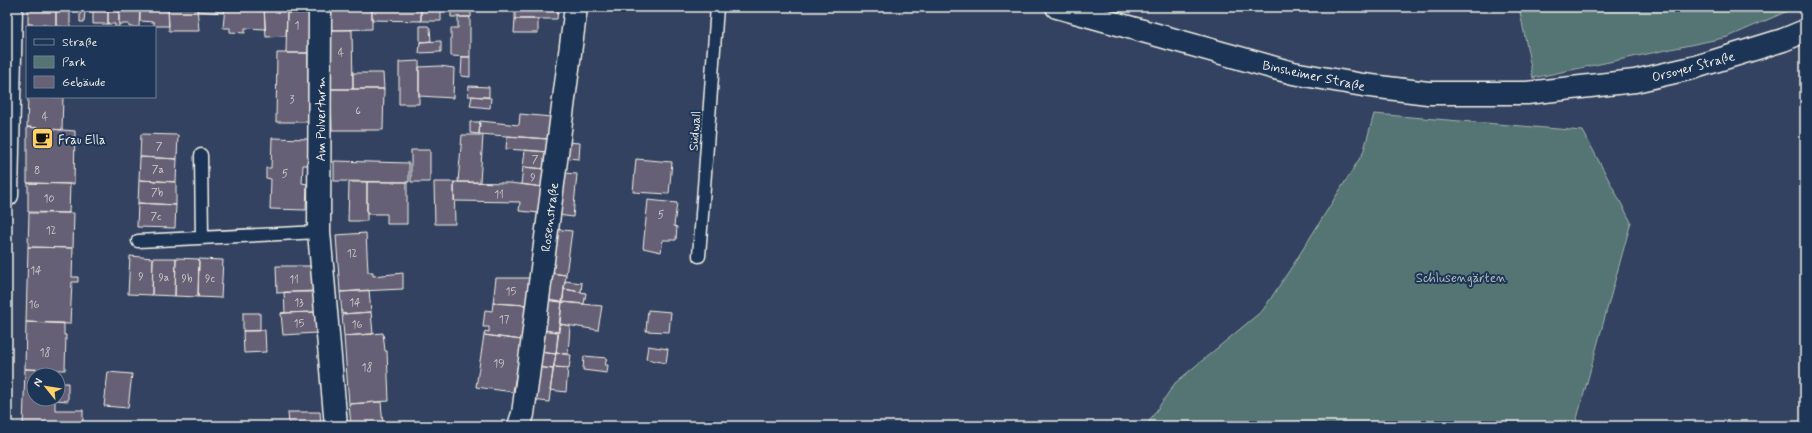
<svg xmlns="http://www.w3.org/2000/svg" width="1812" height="433" viewBox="0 0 1812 433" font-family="Mynerve,sans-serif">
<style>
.green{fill:#557574;stroke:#a4b3ae}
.building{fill:#666176;stroke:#f4f1e8}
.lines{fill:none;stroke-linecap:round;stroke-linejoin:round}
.lane-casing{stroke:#f4f1e8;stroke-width:15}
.street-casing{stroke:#f4f1e8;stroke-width:25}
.secondary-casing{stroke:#f4f1e8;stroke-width:25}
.lane{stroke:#1d3557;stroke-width:12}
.street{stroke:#1d3557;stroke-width:22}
.secondary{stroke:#1d3557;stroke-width:22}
.labels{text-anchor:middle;stroke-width:4;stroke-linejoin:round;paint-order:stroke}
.number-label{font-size:11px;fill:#d0cdcc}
.street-label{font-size:13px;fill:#f4f1e8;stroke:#1d3557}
.poi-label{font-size:13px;fill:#f4f1e8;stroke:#1d3557;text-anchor:start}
.park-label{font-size:13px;fill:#b4bfba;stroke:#1d3557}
</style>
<rect width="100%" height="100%" fill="#334260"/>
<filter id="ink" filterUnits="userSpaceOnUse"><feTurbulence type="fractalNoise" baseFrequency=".025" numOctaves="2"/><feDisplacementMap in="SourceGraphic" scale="8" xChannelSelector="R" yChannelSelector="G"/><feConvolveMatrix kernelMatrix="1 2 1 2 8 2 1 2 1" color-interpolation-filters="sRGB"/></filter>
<g filter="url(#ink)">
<!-- green -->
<path class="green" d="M1519 7H1797L1728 37 1533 78Z
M1374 114 1583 131 1631 222 1575 426H1146L1175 383 1263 310 1293 265 1363 153Z"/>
<!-- building -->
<path class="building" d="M28 7H56V26L28 24Z
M56 7H80V10H70V27L56 26Z
M80 7H102V10H108V24H93V11H85L84 22H80Z
M102 7H119V27H115V24H108V10H102Z
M119 7H140L139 27H129V24H119Z
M140 7H168L169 26H154V22L140 21Z
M168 7H197L199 31H169Z
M197 7H225L224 13 197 11Z
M225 7H264L265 29 245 28V33L230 32V28H223Z
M264 7H309V13H287L286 36 266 37Z
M330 7H372V29L330 30Z
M372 7H421V21L372 20Z
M421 7H441V21H421Z
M451 7H471V17H451Z
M471 7H515V11L471 10Z
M515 7H558L557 19H515Z
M287 13H309L308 53H286Z
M458 17H470V57L451 56V28H458Z
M515 19H538V33H514Z
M28 24 56 26 62 27H27Z
M420 26H428L430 28 431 41 420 42Z
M330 30H352L353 89H331Z
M441 41V52L419 53 420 42Z
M277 53H308V122H276Z
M462 57H470V77L461 76Z
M419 61V104H399V62Z
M440 66 454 68 453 98 419 96V67Z
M353 73H383L384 89H353Z
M469 86 489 87V97L468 96Z
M331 89H384L383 130H332Z
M472 96 491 98 490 108 470 106Z
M28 97H63L62 130 27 127Z
M520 114 551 117 548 139 479 134 480 121 519 125Z
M470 122H480L479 134 470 133Z
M27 127 75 131 74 184 27 183Z
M141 134 178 135 177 159 140 157Z
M462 135H483L480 182H458Z
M507 136 548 139V152L506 149Z
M272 138 308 139V165H303L302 183 307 184 306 210 270 209 271 179 266 178V168H271Z
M567 142 580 143 579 159 566 158Z
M411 150H430V182H411Z
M525 150 548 152 546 169 523 167Z
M140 157 177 159 176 182 139 180Z
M636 159 672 162 669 194 633 192Z
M334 161 409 163V182L334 181Z
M523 167 546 169 543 187 521 184Z
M563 173 577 174 573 217 558 215Z
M139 180 176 182V205L138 203Z
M349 182H367V221H348Z
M367 182H407V224H387V214H367Z
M434 182H454L455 224H435Z
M454 182 510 183 543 187 540 213 519 211 520 202 454 201Z
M28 183 70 184 69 213 28 212Z
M648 200 677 203 674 226 677 227 676 240H663L661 252 643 248Z
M138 203 176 205 175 228 137 227Z
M29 213H74L73 248 28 247Z
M555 229 572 231 566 275 550 273Z
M366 233 368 272H373V276L403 273V289L340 292 336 235Z
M28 247 73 248 72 277H78V282H72L70 324 26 322Z
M130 256 153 258 152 295 128 294Z
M153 258H176L175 296 152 295Z
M176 258 199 259 198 297 175 296Z
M199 259 223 260 221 298 198 297Z
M276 266H311L313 291 277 293Z
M550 273 566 275 562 302 546 300Z
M496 278H529L526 305 493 303Z
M565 281 582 283 581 292 564 289Z
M564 289 586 293 584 304 563 302Z
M369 290 371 312 342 314 340 292Z
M314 292 315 312 281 313H285L284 292Z
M546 300 562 302 558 332 542 330Z
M562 302 602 306 598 330 560 324Z
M493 303 526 305 522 340 484 335 485 331 489 332V327H483L485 310 492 311Z
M648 310 671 312 669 332 646 331Z
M315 312 316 333 283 335 281 313Z
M371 312 373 334 344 336 342 314Z
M243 313H260V331H243Z
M26 322 64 323V335H66L65 370 25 369Z
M560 324 570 326 568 354 556 353Z
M265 330 266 352 244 353 243 331Z
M542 330 558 332 556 354 539 352Z
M383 333 385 351H387L389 401 349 404 344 336Z
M484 335 522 340 513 392 476 387Z
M648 346 668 349 666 363 646 359Z
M539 352 556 354 553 369 537 367Z
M556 353 571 355 569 368 554 367Z
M584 356 607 358 605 365H608L607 373 583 370Z
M537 367 553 369 549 402 532 400Z
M554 367 568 368 566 392 550 390Z
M25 369 50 370 49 375H34V399H58V383H68V401L55 400V410H83V426H23Z
M108 372 132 374 128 408 104 406Z
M381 402 383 425 351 426 349 404Z
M288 412H320L321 426H289Z
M411 423 413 426H368L383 425Z"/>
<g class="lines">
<defs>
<path id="lane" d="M201 155 202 238
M138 241 319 232
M699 256 717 7"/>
<path id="street" d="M320 7 319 232 336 426
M519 426 523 414 576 7"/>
<path id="secondary" d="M1057 7 1293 73 1363 85 1428 93H1527L1635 81 1692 68 1783 40 1805 31
M7 195 11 7"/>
</defs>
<!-- lane casing -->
<use href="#lane" class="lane-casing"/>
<!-- street casing -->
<use href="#street" class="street-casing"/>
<!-- secondary casing -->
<use href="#secondary" class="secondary-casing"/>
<!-- lane -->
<use href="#lane" class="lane"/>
<!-- street -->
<use href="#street" class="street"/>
<!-- secondary -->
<use href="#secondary" class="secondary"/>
</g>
</g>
<!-- icons -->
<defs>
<symbol id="cafe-square" viewBox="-11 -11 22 22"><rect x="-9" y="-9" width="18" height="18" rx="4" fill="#ffd166" stroke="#1d3557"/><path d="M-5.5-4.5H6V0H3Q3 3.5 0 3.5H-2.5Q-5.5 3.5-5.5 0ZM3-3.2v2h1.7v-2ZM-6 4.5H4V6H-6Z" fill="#111"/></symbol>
</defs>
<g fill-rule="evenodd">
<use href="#cafe-square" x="30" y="126" width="25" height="25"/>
</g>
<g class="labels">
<!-- number labels -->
<g class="number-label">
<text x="297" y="29">1</text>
<text x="341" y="56">4</text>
<text x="292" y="103">3</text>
<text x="358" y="114">6</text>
<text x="45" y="120">4</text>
<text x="159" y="150">7</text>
<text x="535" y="163">7</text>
<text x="158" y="173">7a</text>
<text x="37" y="174">8</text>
<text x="285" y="177">5</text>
<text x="533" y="181">9</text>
<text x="157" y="196">7b</text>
<text x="499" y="198">11</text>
<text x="49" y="202">10</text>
<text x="661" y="218">5</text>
<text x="156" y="220">7c</text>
<text x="51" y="234">12</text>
<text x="352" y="257">12</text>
<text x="36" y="274">14</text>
<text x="141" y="280">9</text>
<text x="164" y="281">9a</text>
<text x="187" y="282">9b</text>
<text x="210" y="282">9c</text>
<text x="294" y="283">11</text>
<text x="511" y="295">15</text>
<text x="299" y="306">13</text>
<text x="355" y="306">14</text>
<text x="34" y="308">16</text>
<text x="504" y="323">17</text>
<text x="299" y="327">15</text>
<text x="357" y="328">16</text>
<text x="45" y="356">18</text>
<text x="499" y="367">19</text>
<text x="367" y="371">18</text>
</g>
<!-- street labels -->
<g class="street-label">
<text transform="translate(1693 66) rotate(-15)" y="5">Orsoyer Straße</text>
<text transform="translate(1314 75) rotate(12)" y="5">Binsheimer Straße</text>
<text transform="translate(320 119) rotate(-90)" y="5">Am Pulverturm</text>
<text transform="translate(694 131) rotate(-86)" y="5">Südwall</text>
<text transform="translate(549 217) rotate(-83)" y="5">Rosenstraße</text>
</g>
<!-- poi labels -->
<g class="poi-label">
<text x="58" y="144">Frau Ella</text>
</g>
<!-- park labels -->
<g class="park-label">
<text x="1461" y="282">Schlusengärten</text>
</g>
</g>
<!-- margin -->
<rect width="1812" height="433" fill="none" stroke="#1d3557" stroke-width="24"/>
<rect x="12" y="12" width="1788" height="409" fill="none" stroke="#f4f1e8" stroke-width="1.5" filter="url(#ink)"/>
<!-- legend -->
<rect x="26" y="26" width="130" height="72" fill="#1d3557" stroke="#738091"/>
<rect x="34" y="39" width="20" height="6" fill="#1d3557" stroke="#738091"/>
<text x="62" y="46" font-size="12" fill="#f4f1e8">Straße</text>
<rect x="34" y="56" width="20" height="12" fill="#557574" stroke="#738091"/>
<text x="62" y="66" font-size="12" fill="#f4f1e8">Park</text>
<rect x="34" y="76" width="20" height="12" fill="#666176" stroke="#738091"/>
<text x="62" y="86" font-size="12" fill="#f4f1e8">Gebäude</text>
<!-- north arrow -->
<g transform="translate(46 387) rotate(300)"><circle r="19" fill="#1d3557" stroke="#738091"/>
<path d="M0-3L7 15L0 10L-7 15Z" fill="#ffd166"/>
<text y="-6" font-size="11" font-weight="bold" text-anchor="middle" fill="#f4f1e8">N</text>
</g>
</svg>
